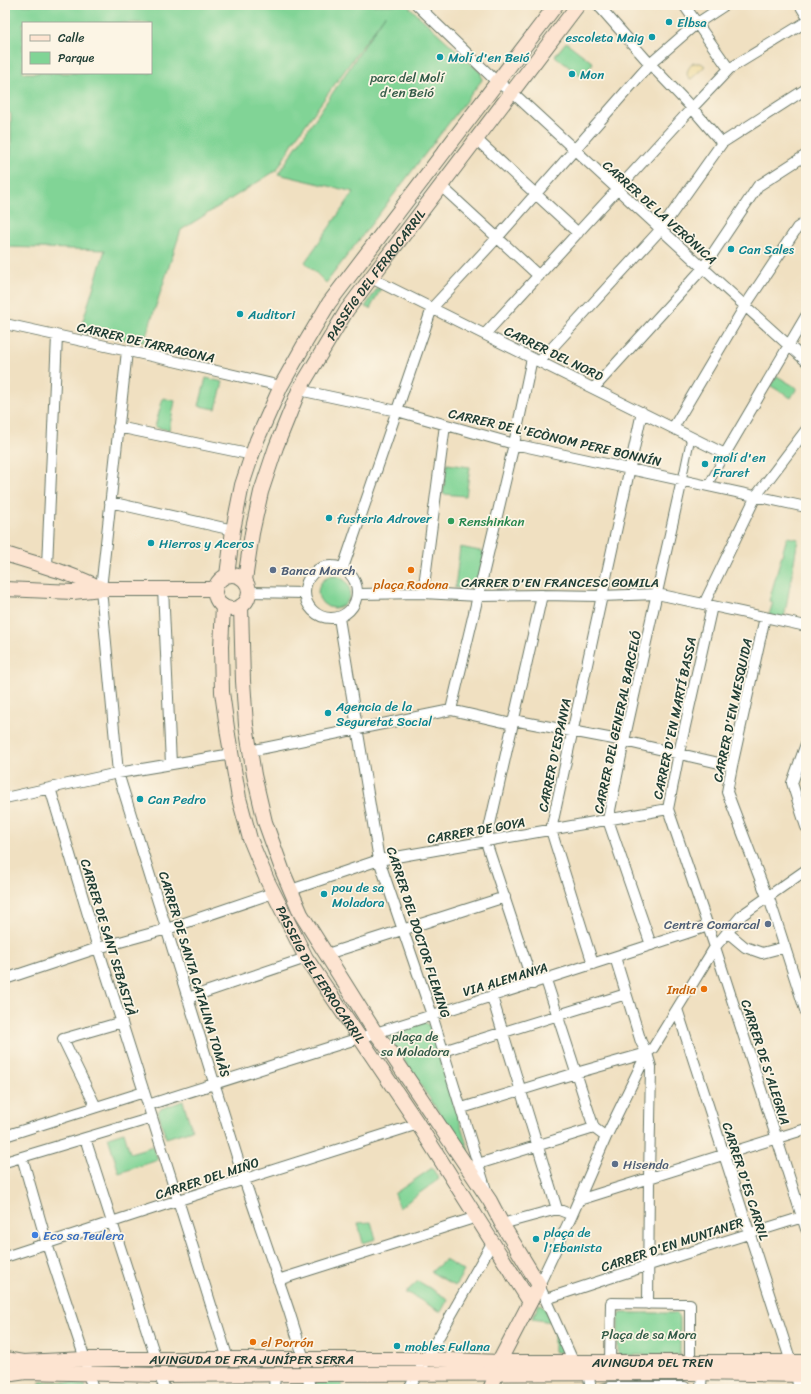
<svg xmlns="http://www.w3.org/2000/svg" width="811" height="1394" viewBox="0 0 811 1394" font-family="Sriracha,sans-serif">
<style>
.green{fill:#81d496;stroke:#508865;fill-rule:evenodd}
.sand{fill:#eeda9e;stroke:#868c69}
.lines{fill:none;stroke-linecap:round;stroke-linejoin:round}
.pedestrian-casing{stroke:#687665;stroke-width:9}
.minor-casing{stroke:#687665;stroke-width:12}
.secondary-casing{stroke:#687665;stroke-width:16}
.pedestrian{stroke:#fff;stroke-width:7}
.minor{stroke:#fff;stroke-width:10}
.secondary{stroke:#fde4d1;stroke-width:14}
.culture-dot{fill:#0f9aa8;stroke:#fcf5e5;stroke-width:1.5}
.leisure-dot{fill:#2e9e5b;stroke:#fcf5e5;stroke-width:1.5}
.service-dot{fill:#5c6f8a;stroke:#fcf5e5;stroke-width:1.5}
.food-dot{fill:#e8710a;stroke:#fcf5e5;stroke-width:1.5}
.shop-dot{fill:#3f7fe0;stroke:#fcf5e5;stroke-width:1.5}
.labels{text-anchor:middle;stroke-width:3.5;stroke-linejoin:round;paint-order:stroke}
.culture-label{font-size:13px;fill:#0d838f;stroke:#fcf5e5;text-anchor:start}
.park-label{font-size:13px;fill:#335b48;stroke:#fcf5e5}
.street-label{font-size:13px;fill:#1f3d34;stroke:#fcf5e5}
.leisure-label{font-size:13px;fill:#27864d;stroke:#fcf5e5;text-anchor:start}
.service-label{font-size:13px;fill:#4e5e75;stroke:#fcf5e5;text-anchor:start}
.food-label{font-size:13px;fill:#c56008;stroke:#fcf5e5}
.shop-label{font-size:13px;fill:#366cbe;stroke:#fcf5e5;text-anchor:start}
</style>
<rect width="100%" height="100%" fill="#fcf5e5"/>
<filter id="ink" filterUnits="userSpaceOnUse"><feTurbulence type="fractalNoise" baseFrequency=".025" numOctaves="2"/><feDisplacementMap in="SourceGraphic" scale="8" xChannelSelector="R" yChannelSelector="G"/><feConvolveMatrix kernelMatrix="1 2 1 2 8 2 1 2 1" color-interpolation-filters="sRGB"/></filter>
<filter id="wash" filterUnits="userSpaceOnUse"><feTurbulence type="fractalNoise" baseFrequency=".012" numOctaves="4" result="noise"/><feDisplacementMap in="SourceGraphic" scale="16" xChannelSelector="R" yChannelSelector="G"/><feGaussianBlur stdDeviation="0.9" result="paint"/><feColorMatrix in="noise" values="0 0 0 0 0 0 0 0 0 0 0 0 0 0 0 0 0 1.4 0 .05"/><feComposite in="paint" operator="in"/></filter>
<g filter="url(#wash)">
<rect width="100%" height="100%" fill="#f0e0c1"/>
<!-- green -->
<path class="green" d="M5 5H407L481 73 482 80 326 283 305 262 354 192 278 174 385 15 295 139 277 170 181 230 144 342 79 333 105 250 5 247V164L11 155V114L5 109ZM23 23H151V73H23Z
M566 42 593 63 583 78 555 56Z
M378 287 381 288 370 309 365 307Z
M777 376 797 388 791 398 771 386Z
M206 378 223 382 216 409 199 406Z
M163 398 175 401 169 430 155 427Z
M447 464 470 467 466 496 443 494Z
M787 537 798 539 784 619 769 615 773 602 769 601Z
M460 547 485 552 477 588H455Z
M318 592a16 16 0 1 1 32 0a16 16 0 1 1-32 0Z
M424 1022 429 1025 471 1158 469 1157 390 1040 391 1034 393 1032Z
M183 1101 192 1130 166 1138 158 1112 160 1109Z
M124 1132 130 1153 153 1146 158 1160 119 1173 108 1137Z
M432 1168 439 1179 399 1208 394 1194Z
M371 1222 376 1239 363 1243 358 1223Z
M445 1260 464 1271 455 1286 431 1272Z
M418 1281 448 1299 441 1312 410 1294 405 1293Z
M539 1304 543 1305 552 1322 532 1319Z
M621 1313H675L678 1314 680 1318V1353L679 1355H619L618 1353V1318Z
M554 1331 567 1352H554Z
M343 1381 341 1389H318L316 1382Z
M40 1382H81L85 1384 86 1389H40Z"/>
<!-- sand -->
<path class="sand" d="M693 63H701L705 66 690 80C685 74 687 69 693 63Z"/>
</g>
<g filter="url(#ink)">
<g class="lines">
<defs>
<path id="pedestrian" d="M682 480 691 437
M708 485 725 454"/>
<path id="minor" d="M417 5 497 82 512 92 703 268 806 361
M684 5 729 69 692 108 650 64 696 24 725 5
M800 5 806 15
M729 69 806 22
M476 139 578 233
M440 185 539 276
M371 278 725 454 806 316
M5 324 165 359 281 386
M485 334 692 108 722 143
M127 351 101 589 118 773 244 1179 289 1311 304 1359
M540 361 661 229 722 143 806 89
M594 388 703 268 758 186 806 155
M299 390 397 411 514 444 806 507
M118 427 253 455
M673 428 745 306 797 228 806 222
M110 502 233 530
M305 592a26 26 0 1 1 52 0a26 26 0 1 1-52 0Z
M47 566 57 336
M343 568 432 308 497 238 650 64 598 5
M163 588 171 764
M249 592 305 593
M423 593 445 425
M358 594 423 593 478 596 542 595 601 596 657 594 806 626
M704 604 756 496 806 430
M712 606 679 753 668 809 715 947 806 1229
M765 617 732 766 727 792 767 897 770 901 806 1013
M339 618 379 860 432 1015 486 1190
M451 710 514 444 532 358
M513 720 624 741 732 766
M806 744 792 783 806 827
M250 751 451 710 512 724
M50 788 98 948 144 1092
M5 798 118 773 232 754
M291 890 379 860 668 809
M727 932 745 947 762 953 785 947
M651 945 608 820 624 741 682 480
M327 954 505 897
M615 957 641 1042 647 1053 651 1067 649 1178 648 1304
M593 964 551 830 642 412
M5 979 98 948 167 929 273 893
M546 980 594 1128 606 1137
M533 984 486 842 542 595
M492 997 557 1209
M188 998 306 958
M677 1009 791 1362
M443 1051 626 994
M148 1105C335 1045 523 988 708 926
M96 1107 63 1039 122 1022
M462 1108 576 1073 647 1053
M5 1136 144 1092 228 1359
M85 1138 156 1359
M22 1157 47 1244 85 1359 88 1374 93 1389
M5 1162 152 1118
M478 1164 594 1128
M579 1200 806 1129
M502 1224 557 1209 572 1215
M5 1257 179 1200 418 1124
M278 1280 477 1217
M546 1299 649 1265 806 1216
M574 1367 573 1361 539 1285 572 1215 606 1137 647 1053 653 1048 715 947 742 915 806 870
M306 1374 311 1389
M159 1375 165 1389
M797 1375 798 1389
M274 1389 275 1374
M409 1389 492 1243
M591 1389 588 1373 610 1361 611 1303 690 1304V1367
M603 1389 610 1387H684L689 1389
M701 1389 702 1367"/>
<g id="secondary">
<path d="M5 554C38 564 70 573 101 588"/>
<path d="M227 575 233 530 242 485 257 440 281 386 304 345 329 303 556 5"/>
<circle cx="232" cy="592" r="17"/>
<path id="s1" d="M245 580 252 533 261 492 276 447 299 390 347 310 371 278 578 5"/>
<path d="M5 589 73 592 101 589H215"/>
<path id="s2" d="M223 606 221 647 222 692 228 735 239 798 250 839 267 880 306 958 418 1124 530 1302"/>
<path d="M241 606 243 681 246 725 254 775 265 822 283 872 301 914 375 1032 388 1049 490 1201 502 1224 539 1285 499 1362 497 1373 490 1389"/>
<path id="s3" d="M5 1359 23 1362 85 1359H425L499 1362H806"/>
<path d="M5 1375 26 1372 159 1375 306 1374 690 1373 806 1375"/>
</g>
</defs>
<!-- pedestrian casing -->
<use href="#pedestrian" class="pedestrian-casing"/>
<!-- minor casing -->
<use href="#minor" class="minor-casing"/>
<!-- secondary casing -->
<use href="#secondary" class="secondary-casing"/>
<!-- pedestrian -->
<use href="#pedestrian" class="pedestrian"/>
<!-- minor -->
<use href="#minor" class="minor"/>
<!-- secondary -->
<use href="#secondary" class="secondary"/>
</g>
</g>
<!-- markers -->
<g class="culture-dot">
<circle cx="669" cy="22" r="4"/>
<circle cx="652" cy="37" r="4"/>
<circle cx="440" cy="57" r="4"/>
<circle cx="572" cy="74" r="4"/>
<circle cx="731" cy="249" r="4"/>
<circle cx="240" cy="314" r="4"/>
<circle cx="705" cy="464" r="4"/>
<circle cx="329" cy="518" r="4"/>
<circle cx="151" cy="543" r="4"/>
<circle cx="328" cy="713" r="4"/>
<circle cx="140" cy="799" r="4"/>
<circle cx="324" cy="894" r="4"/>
<circle cx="536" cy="1239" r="4"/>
<circle cx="397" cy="1346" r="4"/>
</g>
<circle class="leisure-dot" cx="451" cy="521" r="4"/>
<g class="service-dot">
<circle cx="273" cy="570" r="4"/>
<circle cx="768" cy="924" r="4"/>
<circle cx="615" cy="1164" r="4"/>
</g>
<g class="food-dot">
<circle cx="411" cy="570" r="4"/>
<circle cx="704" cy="989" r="4"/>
<circle cx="253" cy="1342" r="4"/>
</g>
<circle class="shop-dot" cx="35" cy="1235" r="4"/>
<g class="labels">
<!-- culture labels -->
<g class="culture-label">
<text x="677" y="27">Elbsa</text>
<text x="644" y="42" text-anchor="end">escoleta Maig</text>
<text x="448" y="62">Molí d'en Beió</text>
<text x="580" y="79">Mon</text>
<text x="739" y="254">Can Sales</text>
<text x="248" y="319">Auditori</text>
<text x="713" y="462">molí d'en<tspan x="713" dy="15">Fraret</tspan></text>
<text x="337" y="523">fusteria Adrover</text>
<text x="159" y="548">Hierros y Aceros</text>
<text x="336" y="711">Agencia de la<tspan x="336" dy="15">Seguretat Social</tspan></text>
<text x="148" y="804">Can Pedro</text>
<text x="332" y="892">pou de sa<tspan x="332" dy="15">Moladora</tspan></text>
<text x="544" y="1237">plaça de<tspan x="544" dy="15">l'Ebanista</tspan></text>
<text x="405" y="1351">mobles Fullana</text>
</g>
<!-- park labels -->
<g class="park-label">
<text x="407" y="82">parc del Molí<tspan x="407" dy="15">d'en Beió</tspan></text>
<text x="415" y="1041">plaça de<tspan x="415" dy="15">sa Moladora</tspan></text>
<text x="649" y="1339">Plaça de sa Mora</text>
</g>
<!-- street labels -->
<g class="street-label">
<text transform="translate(660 212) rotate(42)" y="5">CARRER DE LA VERÒNICA</text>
<text dy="5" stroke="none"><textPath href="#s1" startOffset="337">PASSEIG DEL FERROCARRIL</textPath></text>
<text transform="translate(146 342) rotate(13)" y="5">CARRER DE TARRAGONA</text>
<text transform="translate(554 353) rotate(26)" y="5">CARRER DEL NORD</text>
<text transform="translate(555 437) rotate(13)" y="5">CARRER DE L'ECÒNOM PERE BONNÍN</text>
<text x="560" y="587">CARRER D'EN FRANCESC GOMILA</text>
<text transform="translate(732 710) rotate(-78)" y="5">CARRER D'EN MESQUIDA</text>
<text transform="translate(674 718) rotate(-78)" y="5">CARRER D'EN MARTÍ BASSA</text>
<text transform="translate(617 722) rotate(-78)" y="5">CARRER DEL GENERAL BARCELÓ</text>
<text transform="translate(554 755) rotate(-78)" y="5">CARRER D'ESPANYA</text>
<text transform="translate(476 830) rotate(-10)" y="5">CARRER DE GOYA</text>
<text transform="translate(419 932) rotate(72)" y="5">CARRER DEL DOCTOR FLEMING</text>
<text transform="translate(109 937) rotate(73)" y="5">CARRER DE SANT SEBASTIÀ</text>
<text transform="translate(195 974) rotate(73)" y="5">CARRER DE SANTA CATALINA TOMÀS</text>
<text dy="5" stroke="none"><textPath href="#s2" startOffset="389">PASSEIG DEL FERROCARRIL</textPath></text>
<text transform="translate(505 979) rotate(-17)" y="5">VIA ALEMANYA</text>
<text transform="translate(766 1062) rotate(72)" y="5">CARRER DE S'ALEGRIA</text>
<text transform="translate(207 1178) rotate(-18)" y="5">CARRER DEL MIÑO</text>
<text transform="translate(746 1181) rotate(72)" y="5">CARRER D'ES CARRIL</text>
<text transform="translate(672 1244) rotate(-18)" y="5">CARRER D'EN MUNTANER</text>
<text dy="5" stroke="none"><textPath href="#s3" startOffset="247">AVINGUDA DE FRA JUNÍPER SERRA</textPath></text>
<text dy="5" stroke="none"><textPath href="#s3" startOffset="648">AVINGUDA DEL TREN</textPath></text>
</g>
<!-- leisure labels -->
<g class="leisure-label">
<text x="459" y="526">Renshinkan</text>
</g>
<!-- service labels -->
<g class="service-label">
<text x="281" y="575">Banca March</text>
<text x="760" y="929" text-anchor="end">Centre Comarcal</text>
<text x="623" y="1169">Hisenda</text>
</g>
<!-- food labels -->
<g class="food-label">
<text x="411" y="589">plaça Rodona</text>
<text x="696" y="994" text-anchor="end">India</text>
<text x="261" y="1347" text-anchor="start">el Porrón</text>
</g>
<!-- shop labels -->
<g class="shop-label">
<text x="43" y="1240">Eco sa Teulera</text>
</g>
</g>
<!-- margin -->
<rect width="811" height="1394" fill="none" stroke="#fcf5e5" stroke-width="20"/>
<!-- legend -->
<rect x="22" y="22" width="130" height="52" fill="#fcf5e5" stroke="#a4ab9e"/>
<rect x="30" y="35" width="20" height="6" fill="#fde4d1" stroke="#a4ab9e"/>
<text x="58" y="42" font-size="12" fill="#1f3d34">Calle</text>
<rect x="30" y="52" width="20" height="12" fill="#81d496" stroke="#a4ab9e"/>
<text x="58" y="62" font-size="12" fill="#1f3d34">Parque</text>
</svg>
